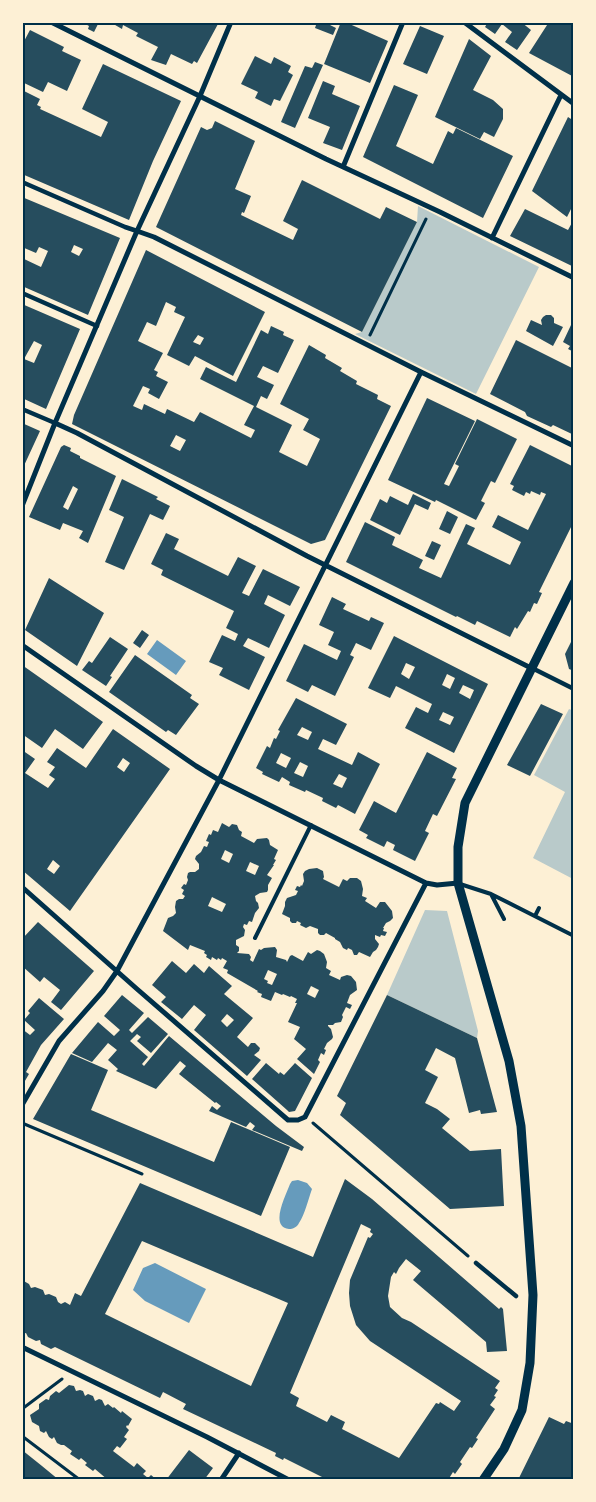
<svg xmlns="http://www.w3.org/2000/svg" width="596" height="1502" viewBox="0 0 596 1502" font-family="'Space Grotesk',sans-serif">
<style>
.green{fill:#b9caca}
.water{fill:#669bbc}
.building{fill:#264d5e;fill-rule:evenodd}
.lines{fill:none;stroke-linecap:round;stroke-linejoin:round}
.path{stroke:#003049;stroke-width:3}
.service{stroke:#003049;stroke-width:4}
.pedestrian{stroke:#003049;stroke-width:4.5}
.minor{stroke:#003049;stroke-width:5}
.tertiary{stroke:#003049;stroke-width:9}
.neatline{fill:none;stroke:#003049;stroke-width:2}
</style>
<rect width="100%" height="100%" fill="#fdf0d5"/>
<!-- green -->
<path class="green" d="M418 206 539 267 476 394 355 334 362 332 417 222Z
M569 709 574 711 573 879 533 858 565 792 534 775Z
M425 910 447 911 478 1031 477 1038 387 995Z"/>
<!-- water -->
<path class="water" d="M157 640 186 661 176 675 147 654Z
M298 1180 307 1183 312 1189C308 1200 305 1214 299 1223 297 1227 293 1229 289 1229 269 1227 286 1195 290 1184L292 1181Z
M155 1263 206 1289 189 1323 145 1301 133 1290 143 1268Z"/>
<!-- building -->
<path class="building" d="M82 22H99L94 32 88 29 89 26Z
M110 22H214L218 24 197 63 194 61 192 64 171 54 166 65 151 60 158 47 136 36 138 33 123 25 122 29Z
M317 22H331L330 25 336 28 333 35 315 28Z
M341 22H345L388 41 370 83 324 64Z
M488 22H521L531 30 517 50 505 42 512 32 502 24 495 34 485 27Z
M549 22H574V77L529 53Z
M420 26 444 36 427 74 403 64Z
M30 30 64 47 62 51 81 60 67 91 48 82 43 92 22 82V45Z
M469 39 491 56 473 90 493 100 503 109V119L494 137 484 132 480 139 435 117Z
M255 56 271 64 274 57 291 66 288 72 293 75 280 101 274 99 271 106 255 98 258 92 241 84Z
M315 62 323 65 295 128 281 122 305 66 312 68Z
M103 64 181 101 153 161 129 220 22 174V90L40 99 37 105 41 107 40 109 101 137 108 122 82 109Z
M323 81 335 86 332 94 360 106 342 150 323 143 330 127 308 118Z
M394 85 418 95 396 146 433 164 448 131 453 134 456 128 513 156 483 218 363 157Z
M568 117 574 121V203L567 217 532 191Z
M215 121 255 141 235 189 251 196 244 213 242 212 241 215 293 240 298 229 283 221 302 180 380 219 386 207 417 222 362 332 156 227 201 127 207 130 212 128Z
M22 197 120 238 88 315 22 286V258L41 267 48 251 39 247 36 253 22 247ZM74 245 83 249 79 256 71 252Z
M525 209 568 230 574 219V267L510 236Z
M146 250 265 312 233 376 195 356 189 366 167 355 185 317 174 312 176 307 166 302 156 326 147 322 138 341 163 353 154 370 158 372 156 376 168 382 159 399 148 393 150 389 143 386 133 406 142 410 144 404 165 414 167 409 194 422 200 412 251 438 255 430 244 425 254 406 200 379 206 367 236 382 261 330 268 334 271 326 284 332 283 335 294 340 278 373 263 366 257 377 274 385 267 399 261 396 256 407 292 425 279 452 307 466 320 439 303 430 309 419 280 404 309 345 326 355 325 358 342 368 340 371 357 381 356 384 378 395 377 399 391 406 325 540 311 544 72 424 74 415ZM198 335 204 338 200 345 193 342ZM176 435 186 440 180 451 170 446Z
M22 304 80 329 46 409 22 398ZM34 341 42 345 34 363 24 359Z
M546 315H551L554 318V323L563 327 553 346 526 331 531 320 542 325 541 320 543 317Z
M571 325 574 326V352L568 349 570 346 563 342Z
M516 340 574 369V435L553 425 551 427 527 416 525 412 490 394Z
M427 398 475 421 444 484 449 486 459 466 455 464 477 419 517 439 495 483 491 481 481 501 485 503 476 520 436 500 435 502 388 480Z
M22 423 40 431 22 470Z
M64 445 71 448 70 451 80 456V458L116 476 88 543 79 538 83 531 63 523 60 530 29 517 61 447ZM73 486 78 489 68 510 63 507Z
M530 445 574 467V521L539 592 542 593 537 604 534 603 530 612 528 611 517 629 515 627 510 637 477 621 475 625 457 616 456 617 346 562 365 522 395 537 392 545 423 560 419 568 441 578 466 524 475 528 467 544 510 565 521 542 492 527 498 515 528 530 546 494 541 492 540 495 531 491 530 494 526 492 524 496 512 490 514 486 510 484Z
M122 479 158 497 156 499 170 506 163 520 150 514 124 570 105 562 124 517 109 510Z
M413 494 431 503 428 510 415 504 400 535 370 520 380 499 387 503 390 496 408 505Z
M447 511 458 517 450 534 439 529Z
M166 533 179 539 174 549 228 576 238 557 256 566 242 593 249 596 263 569 300 587 290 606 268 595 264 604 285 615 269 648 248 638 243 646 265 657 249 690 219 675 223 668 209 662 222 635 235 641 238 634 226 628 234 611 161 575 163 570 151 564Z
M432 541 441 545 434 560 425 556Z
M49 578 104 613 77 666 25 630Z
M332 597 346 604 343 609 369 621 371 617 384 623 371 650 356 643 350 655 354 657 335 696 312 685 308 692 286 681 304 644 337 660 341 651 328 645 334 632 319 625Z
M142 630 149 635 140 648 133 643Z
M394 636 488 684 454 753 405 728 416 707 428 713 432 704 396 686 390 698 368 688ZM406 663 415 667 409 679 401 674ZM447 674 455 678 450 689 442 685ZM463 685 474 690 470 699 459 693ZM443 712 454 717 450 725 439 720Z
M574 636V671L569 669 565 654Z
M110 637 128 649 110 676 112 677 106 686 82 670 89 661 92 663Z
M135 655 192 695 190 698 199 704 176 735 168 730 166 732 109 692Z
M22 665 103 722 83 749 55 729 42 748 22 734Z
M296 698 347 724 336 745 323 739 318 749 352 765 358 752 380 764 355 814 338 805 336 808 322 801 323 798 306 790 305 792 289 785 290 782 282 777 279 782 262 774 263 772 256 768 267 746 270 748 274 738 276 739 280 731 278 730ZM302 727 312 732 308 740 297 735ZM281 753 291 758 286 768 276 763ZM300 762 308 766 303 777 294 773ZM339 774 347 778 342 788 333 784Z
M541 704 563 714 530 776 507 765Z
M113 729 170 769 70 911 22 870V750L35 759 25 773 48 788 55 779 49 775 55 767 47 762 57 748 86 768ZM123 758 130 763 124 772 117 767ZM53 860 60 866 54 874 47 869Z
M427 752 457 768 452 778 456 779 437 816 433 814 425 831 429 833 415 861 393 850 395 845 387 841 384 847 366 838 368 835 359 830 374 801 396 813Z
M222 823 229 827 232 824 237 825 239 830 242 832 241 836 254 843 257 839 267 838 269 840 270 845 278 850 274 859 276 860 273 865H274L267 875 272 878 268 885V890L267 892 260 893 255 896 256 901 258 903 259 908 255 913 252 922 249 921 247 925 244 924 243 927 245 930 244 936 236 940V945L239 947V951L237 953 249 954 251 957 250 960 253 962 259 949 261 950 264 948 275 947 277 950 276 957 286 960 287 962 290 956 292 955 303 961 308 952 311 954 317 950 320 951 324 954 327 962 326 968 331 971 329 975 340 980 341 977 347 975 351 976 356 982 357 990 350 995 347 1003 352 1005 350 1009 346 1007 342 1015 343 1017 341 1022 335 1023 333 1025H328V1026L331 1029 333 1037 332 1039 327 1043 324 1049 326 1050 324 1055 321 1053 318 1060 320 1062 314 1074 297 1059 306 1049 294 1039 300 1027 288 1022 297 1003H295L297 999 291 996 290 997 283 994 282 995 275 992 271 1001 261 997 262 994 257 992 258 991 227 973 228 970 223 968 227 961 222 958 221 960 218 958 217 960 212 957 211 960 206 957 207 955 204 953 205 951 190 945 188 950 163 931 168 918 173 916 176 913 175 907 176 901 179 899H183L185 896 182 894 184 890 181 888 184 884 186 885 188 880 187 877 188 873 190 872H195L199 869V864L195 859 196 856 201 852 204 846 207 847 209 842 206 841 209 834 211 835 213 830 218 832ZM225 850 233 854 229 863 221 859ZM250 862 259 866 255 875 246 871ZM212 897 226 904 222 912 208 906ZM268 970 277 974 272 985 267 983 268 981 264 979ZM311 986 319 990 315 998 307 994Z
M317 868 323 871 324 877 323 879 339 887 343 879 347 881 350 878H357L361 881 363 889 362 896 367 898 365 901 376 908 380 902H385L392 911 393 918 390 921 386 923 383 928H384L383 931 387 932 385 936 381 935 380 937 375 935V939L379 944 378 947 376 950 373 952 370 957 359 952 357 955H354L352 950 348 948 347 950 343 948 340 942 335 939V938L326 933 324 935H320L318 933V929L310 926 306 928 300 925 301 923 297 921 296 923H292L290 921V918L282 914 285 906V902L287 898 296 895 298 891 295 890 297 886 300 887 301 885 302 886 304 881 303 874 305 871 309 869Z
M38 922 94 971 61 1010 51 1002 60 990 44 977 40 982 22 966V939Z
M172 961 186 973 194 964 204 973 209 966 232 986 224 994 253 1018 237 1037 248 1047 251 1043H255L260 1048 259 1051 254 1055 261 1060 247 1076 194 1030 206 1015 194 1005 182 1019 161 1002 166 997 152 985ZM227 1014 234 1020 227 1027 221 1021Z
M122 995 144 1013 129 1030 132 1033 148 1017 168 1034 151 1053 137 1041 141 1037 137 1034 130 1041 148 1057 142 1064 144 1066 169 1036 276 1126 304 1147 302 1151 252 1130 255 1126 250 1122 246 1127 209 1111 212 1106 217 1110 221 1106 216 1102 215 1103 179 1074 186 1066 180 1061 156 1089 116 1071 118 1069 108 1060 117 1050 108 1043 92 1062 72 1053 98 1022 114 1036 120 1030 104 1016Z
M387 995 477 1038 497 1112 481 1114 480 1110 469 1113 455 1058 436 1048 425 1070 438 1077 425 1103 437 1109 450 1119 442 1128 470 1151 501 1149 504 1206 450 1209 340 1115 346 1103 337 1096Z
M39 998 64 1019 41 1045 26 1072 29 1074 22 1086V1029L30 1035 35 1030 24 1020 30 1013 28 1011Z
M71 1054 108 1070 91 1110 214 1162 231 1122 290 1147 261 1216 33 1119Z
M266 1063 279 1074 280 1072 284 1075 295 1063 312 1078 295 1111 289 1112 287 1110 252 1079Z
M345 1179 372 1199 499 1309 501 1307 503 1309 507 1351 487 1352 486 1342 413 1280 421 1271 406 1259 399 1268 396 1274 394 1272 391 1277 388 1296 390 1307 402 1318 411 1322 500 1381 495 1388 498 1390 494 1396 496 1397 490 1405 495 1409 476 1438 478 1439 472 1448 470 1447 460 1462 462 1464 455 1474 453 1472 448 1480H328L284 1458 283 1460 275 1456 276 1453 183 1409 186 1404 163 1392 160 1398 55 1347 51 1349 41 1344 40 1340 36 1341 28 1337 26 1333 22 1334V1280L29 1284 31 1288 35 1287 43 1290 45 1295 49 1294 56 1297 58 1302 61 1304 65 1302 70 1305 75 1293 81 1296 140 1183 313 1257ZM361 1224 371 1229 370 1232 373 1234 370 1238 368 1237 350 1280 349 1293 350 1306 356 1325 370 1341 461 1401 454 1411 440 1402 439 1404 436 1403 399 1458 342 1429 345 1422 331 1415 327 1422 296 1406 299 1398 290 1393ZM142 1241 288 1303 251 1386 105 1314Z
M69 1385 74 1386 76 1391 80 1390 83 1391 85 1396 88 1394 93 1396 95 1401 99 1399 102 1400 105 1406 108 1404 113 1408 114 1407 121 1413 122 1411 132 1419 128 1426 127 1425 126 1427 129 1430 124 1437 127 1439 120 1448 117 1446 113 1451 134 1467 137 1463 146 1471 143 1474 148 1478 151 1475 157 1480H108L95 1469 93 1471 85 1465 87 1463 81 1458 79 1460 70 1454 72 1451 64 1445H61L57 1443 54 1437 52 1439 49 1437 46 1431 44 1433 40 1431 39 1426 32 1422 30 1415 39 1409V1404L46 1399 49 1400 50 1396 56 1391 59 1393Z
M549 1417 564 1424 566 1421 574 1424V1480H518Z
M22 1450 42 1466 59 1480H22Z
M189 1450 213 1468 204 1480H166Z"/>
<g class="lines">
<!-- path -->
<path class="path" d="M370 335 426 219
M22 1123 142 1174
M313 1123 468 1256
M22 1409 62 1379
M22 1436 80 1480"/>
<!-- service -->
<path class="service" d="M460 884 491 894 574 936
M491 894 504 919
M535 916 539 908
M255 938 311 825"/>
<!-- pedestrian -->
<path class="pedestrian" d="M22 182 125 227 137 231
M22 293 97 326
M22 409 55 423
M532 668 574 689
M476 1263 516 1296"/>
<!-- minor -->
<path class="minor" d="M51 22 326 159 440 212 574 278
M464 22 574 104
M343 167 403 22
M137 231 154 237 421 372 574 446
M492 238 561 95
M55 423 77 433 307 556 531 668
M22 506 55 423 137 231 200 96 231 22
M22 645 196 766 219 780 426 883 437 885 458 883
M22 887 137 989 288 1120H298L305 1117 426 883
M22 1105 59 1041 103 991 117 971 219 780 421 372
M22 1347 207 1437 289 1480
M221 1480 239 1453"/>
<!-- tertiary -->
<path class="tertiary" d="M483 1480 504 1449 522 1410 530 1363 533 1295 521 1126 509 1061 458 883V847L465 803 574 583"/>
</g>
<!-- border -->
<rect width="596" height="1502" fill="none" stroke="#fdf0d5" stroke-width="48"/>
<rect x="24" y="24" width="548" height="1454" class="neatline"/>
</svg>
